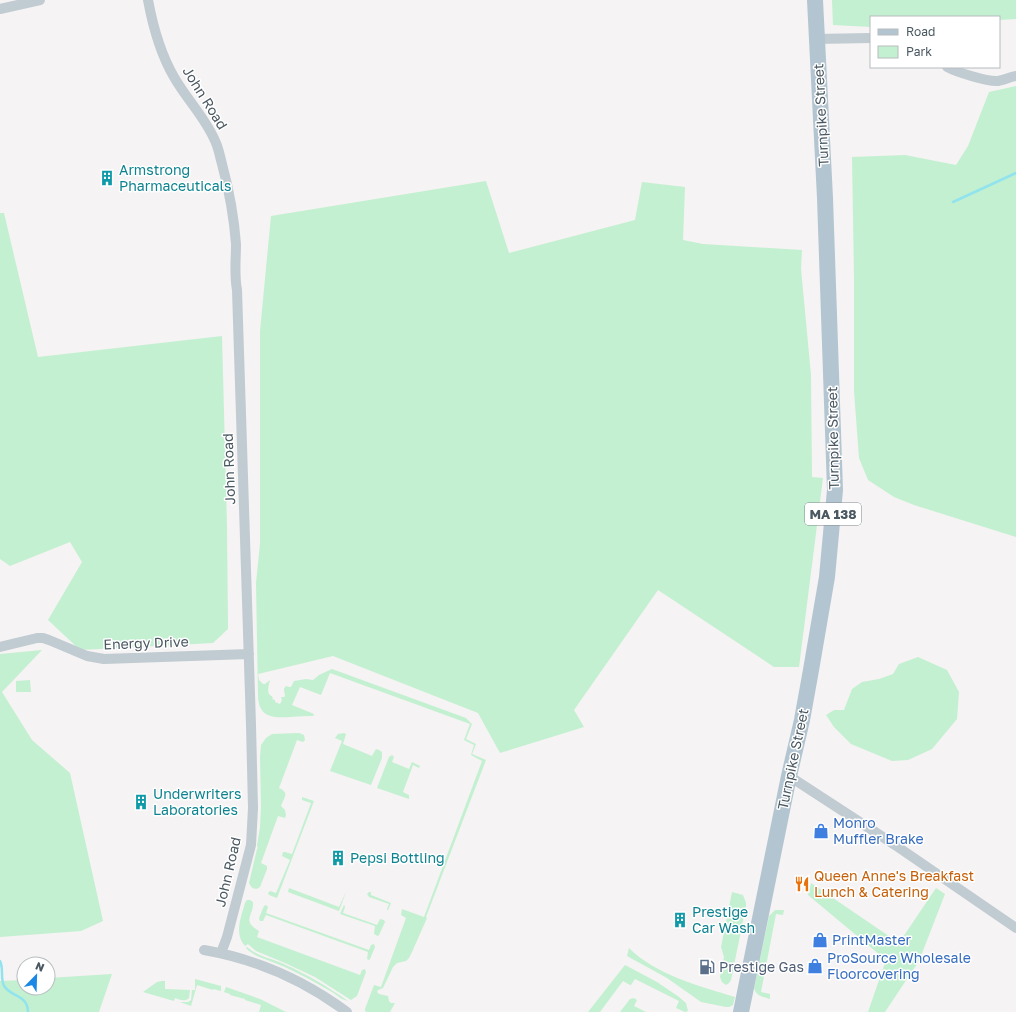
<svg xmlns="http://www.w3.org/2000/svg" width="1016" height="1012" viewBox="0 0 1016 1012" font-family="'Golos Text',sans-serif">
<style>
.green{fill:#c3f0d0}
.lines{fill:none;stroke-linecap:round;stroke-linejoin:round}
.stream{stroke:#91e3ed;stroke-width:2.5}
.minor{stroke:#c1cbd2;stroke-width:10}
.primary{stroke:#b3c5d1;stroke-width:16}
.labels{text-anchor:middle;stroke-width:3;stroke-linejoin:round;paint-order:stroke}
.shield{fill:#fff;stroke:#808a90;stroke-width:1}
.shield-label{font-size:13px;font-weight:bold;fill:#4a5861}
.street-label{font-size:14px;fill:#4a5861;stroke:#fff}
.culture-label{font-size:14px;fill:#0d838f;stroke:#fff;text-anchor:start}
.shop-label{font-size:14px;fill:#366cbe;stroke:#fff;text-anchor:start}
.food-label{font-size:14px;fill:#c56008;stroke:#fff;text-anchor:start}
.service-label{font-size:14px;fill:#4e5e75;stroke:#fff;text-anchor:start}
</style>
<rect width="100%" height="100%" fill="#f5f3f3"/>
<!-- green -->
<path class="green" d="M832 0H1016V19L999 20V17H871V27L833 25Z
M1016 86V537L914 505 894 497 868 480 859 458 854 391V277L852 157 905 155 956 165 968 146 989 92Z
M486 181 509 253 635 220 642 182 685 187 683 240 703 244 802 250 801 269 811 375 812 477 823 478 799 667H774L658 590 574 710 584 727 500 753 478 713 333 656 258 674 259 680 263 684H265L270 680C269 685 267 689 269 694 270 695 272 696 273 698L272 699 275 700V702L280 704 282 700 281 697H284L285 696C285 692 282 690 286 686L289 687H291L294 681 306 679 313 680 319 675 332 669 466 718 472 724 466 739 476 744 472 754 486 760 426 917 427 918 412 952 409 958 406 961 397 963 393 967 383 988 378 990 377 992 379 994 388 996 389 1001 391 1003H395L390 1012H367L365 1011V1009L374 985 381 987 406 918 401 915 402 909 424 917 482 761 471 755 474 745 464 740 470 724 330 673 321 695 300 687 292 705 314 714 313 716C306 716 298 716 291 717 273 718 259 718 258 696L256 583 260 544V331L271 216Z
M0 213H4L38 357 222 336 227 526 228 629 213 643 80 650 48 620 82 562 70 542 10 566 0 559Z
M42 650 2 692 32 740 70 773 103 921 81 931 0 937V654Z
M918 657 947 670 959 692 957 719 932 749 908 760 892 761 851 744 834 727 826 715 834 710H844L852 689 862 682 879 679 893 674 899 664Z
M30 680 31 692H16V681Z
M299 733 304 735 305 740 303 742 297 740 279 788C290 793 284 797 281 806L285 810 286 815 285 818 278 816 261 863 267 866V869L260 887C255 891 251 888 249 883L257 849 258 848 257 846 260 827 261 807 260 757 261 745 266 738 272 734Z
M344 733 346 734 343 744 372 756 376 749 379 750 382 752V758L371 785 330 771 342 741 335 738 338 734Z
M392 755 394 757 392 762 409 769 412 762 420 766 419 768 413 765 403 792 409 795V799L377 788 389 757Z
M302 797 314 801 277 898 269 895 268 893 270 891 276 893 290 860 282 856 283 852H285L292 854 311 803 302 800Z
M811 883 899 943 936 888 945 894 919 961 885 1012H868L886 960 808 895Z
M289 888 339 907 346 892 339 911 288 892Z
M369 892H371V895L391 903 388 910H387V909L389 904 369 897 367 894Z
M732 892 743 895 746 903V906L731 980 729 983 726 985 722 982 720 977 724 957 721 947Z
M247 900H250L253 902C254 916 241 920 259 931L257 937 360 975 362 970 365 969 366 972 357 996 351 1000 315 977 285 963 256 951 248 944 245 946C234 934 241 917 245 903Z
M266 905 268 907 266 913 369 950 371 945 374 944 375 947 370 959 369 960 367 959 368 952 266 915 263 921H260L259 918 264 906Z
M344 905 345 907 343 913 377 925 380 919 384 920 385 922 379 935 378 936 374 934 375 926 340 914Z
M775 910H784L783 915 776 914 761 992 770 994V999C763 997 756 996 754 988L769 916Z
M247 947C258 957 274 959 286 965 308 975 328 987 348 1001L342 999 332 992 309 979 285 967 257 956 249 951 246 948Z
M629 948C656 975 699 986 735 997L733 1005 729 1007H726L701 1002 667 978 627 956Z
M625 965 657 982 679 997 686 1003 688 1011 685 1012 676 1008 679 1001 635 979 631 985H630L623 981 600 1012H588Z
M112 974 99 1012H0V981L24 980V988H48V978Z
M195 979 221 986V991L213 989V990L197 985 191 1006 180 1002H188L191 1000 192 990H195Z
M162 981H165V989L190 990 189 998C185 1002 180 1000 175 998L174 1001 143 992 157 982Z
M226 987 260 999 286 1012H259L261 1005 245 1000V999L230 995V994L224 992Z
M634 998 637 1000 634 1006 646 1012H620L630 999Z"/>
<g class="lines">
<!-- stream -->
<path class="stream" d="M953 202 1016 173
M0 961C4 969 0 978 4 986 11 997 28 995 28 1012"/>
<!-- minor -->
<path class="minor" d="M148 0C153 27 160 53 174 77 187 100 206 118 216 143 219 150 220 157 222 164 229 190 234 217 236 244 236 260 234 274 237 290L251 725 253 808 251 845 227 937 221 953
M0 9 40 0
M816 39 871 38
M947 67C956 72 988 82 998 81 1004 80 1010 77 1016 76
M0 647 37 638H43L49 640 87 656 104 659 249 654
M789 776 895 845 1016 928
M204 950C256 959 305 981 347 1012"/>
<!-- primary -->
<path class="primary" d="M741 1012 789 776 802 720 811 670 827 577 835 490 825 198 815 0"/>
</g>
<!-- icons -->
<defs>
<symbol id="building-bare" viewBox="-9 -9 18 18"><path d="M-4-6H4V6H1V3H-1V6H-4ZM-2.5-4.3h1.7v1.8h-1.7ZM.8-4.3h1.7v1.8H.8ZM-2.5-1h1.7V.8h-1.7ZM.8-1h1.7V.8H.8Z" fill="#0f9aa8" stroke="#fff" stroke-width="2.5" paint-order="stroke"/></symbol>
<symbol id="shop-bare" viewBox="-9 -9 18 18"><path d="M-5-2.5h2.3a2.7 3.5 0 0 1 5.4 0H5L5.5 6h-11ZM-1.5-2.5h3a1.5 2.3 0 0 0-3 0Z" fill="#3f7fe0" stroke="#fff" stroke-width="2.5" paint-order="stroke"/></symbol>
<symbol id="restaurant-bare" viewBox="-9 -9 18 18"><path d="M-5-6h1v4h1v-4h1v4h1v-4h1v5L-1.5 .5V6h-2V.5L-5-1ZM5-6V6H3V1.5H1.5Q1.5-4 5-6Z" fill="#e8710a" stroke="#fff" stroke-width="2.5" paint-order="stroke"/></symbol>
<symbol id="fuel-bare" viewBox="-9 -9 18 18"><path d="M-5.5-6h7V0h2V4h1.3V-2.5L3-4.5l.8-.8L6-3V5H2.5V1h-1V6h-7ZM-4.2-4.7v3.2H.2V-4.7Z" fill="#5c6f8a" stroke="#fff" stroke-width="2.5" paint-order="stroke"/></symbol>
</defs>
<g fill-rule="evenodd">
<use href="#building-bare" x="96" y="167" width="22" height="22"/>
<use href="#building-bare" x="130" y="791" width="22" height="22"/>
<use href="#shop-bare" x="810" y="820" width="22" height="22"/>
<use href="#building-bare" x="327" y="847" width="22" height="22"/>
<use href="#restaurant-bare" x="791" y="873" width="22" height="22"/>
<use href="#building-bare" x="669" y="909" width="22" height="22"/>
<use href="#shop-bare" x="809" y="929" width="22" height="22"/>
<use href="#shop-bare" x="804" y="955" width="22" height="22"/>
<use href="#fuel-bare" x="696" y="956" width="22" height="22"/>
</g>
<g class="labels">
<!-- shield labels -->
<rect class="shield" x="805" y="503" width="56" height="22" rx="3"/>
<g class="shield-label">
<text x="833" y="519">MA 138</text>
</g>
<!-- street labels -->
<g class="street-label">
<text transform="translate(205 98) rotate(58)" y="5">John Road</text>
<text transform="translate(821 115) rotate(-93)" y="5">Turnpike Street</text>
<text transform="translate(833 438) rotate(-91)" y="5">Turnpike Street</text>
<text transform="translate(229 469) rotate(-92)" y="5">John Road</text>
<text transform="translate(146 643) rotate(-2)" y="5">Energy Drive</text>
<text transform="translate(793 759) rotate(-78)" y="5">Turnpike Street</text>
<text transform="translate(228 872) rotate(-77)" y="5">John Road</text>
</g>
<!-- culture labels -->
<g class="culture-label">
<text x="119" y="175">Armstrong<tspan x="119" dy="16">Pharmaceuticals</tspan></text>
<text x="153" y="799">Underwriters<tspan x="153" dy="16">Laboratories</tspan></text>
<text x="350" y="863">Pepsi Bottling</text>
<text x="692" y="917">Prestige<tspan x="692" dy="16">Car Wash</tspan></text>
</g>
<!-- shop labels -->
<g class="shop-label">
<text x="833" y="828">Monro<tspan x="833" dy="16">Muffler Brake</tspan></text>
<text x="832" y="945">PrintMaster</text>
<text x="827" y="963">ProSource Wholesale<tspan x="827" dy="16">Floorcovering</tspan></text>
</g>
<!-- food labels -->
<g class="food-label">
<text x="814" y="881">Queen Anne's Breakfast<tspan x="814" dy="16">Lunch &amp; Catering</tspan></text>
</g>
<!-- service labels -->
<g class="service-label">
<text x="719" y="972">Prestige Gas</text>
</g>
</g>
<!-- legend -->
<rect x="870" y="16" width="130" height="52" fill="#ffffff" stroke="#b7bcc0"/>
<rect x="878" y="29" width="20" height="6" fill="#b3c5d1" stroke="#b7bcc0"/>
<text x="906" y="36" font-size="12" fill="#4a5861">Road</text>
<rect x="878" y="46" width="20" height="12" fill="#c3f0d0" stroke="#b7bcc0"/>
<text x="906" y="56" font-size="12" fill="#4a5861">Park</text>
<!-- north arrow -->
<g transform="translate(36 976) rotate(23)"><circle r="19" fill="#ffffff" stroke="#b7bcc0"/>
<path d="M0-3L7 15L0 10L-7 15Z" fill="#1c88e6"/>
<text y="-6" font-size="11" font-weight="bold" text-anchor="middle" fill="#4a5861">N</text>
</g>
</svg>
